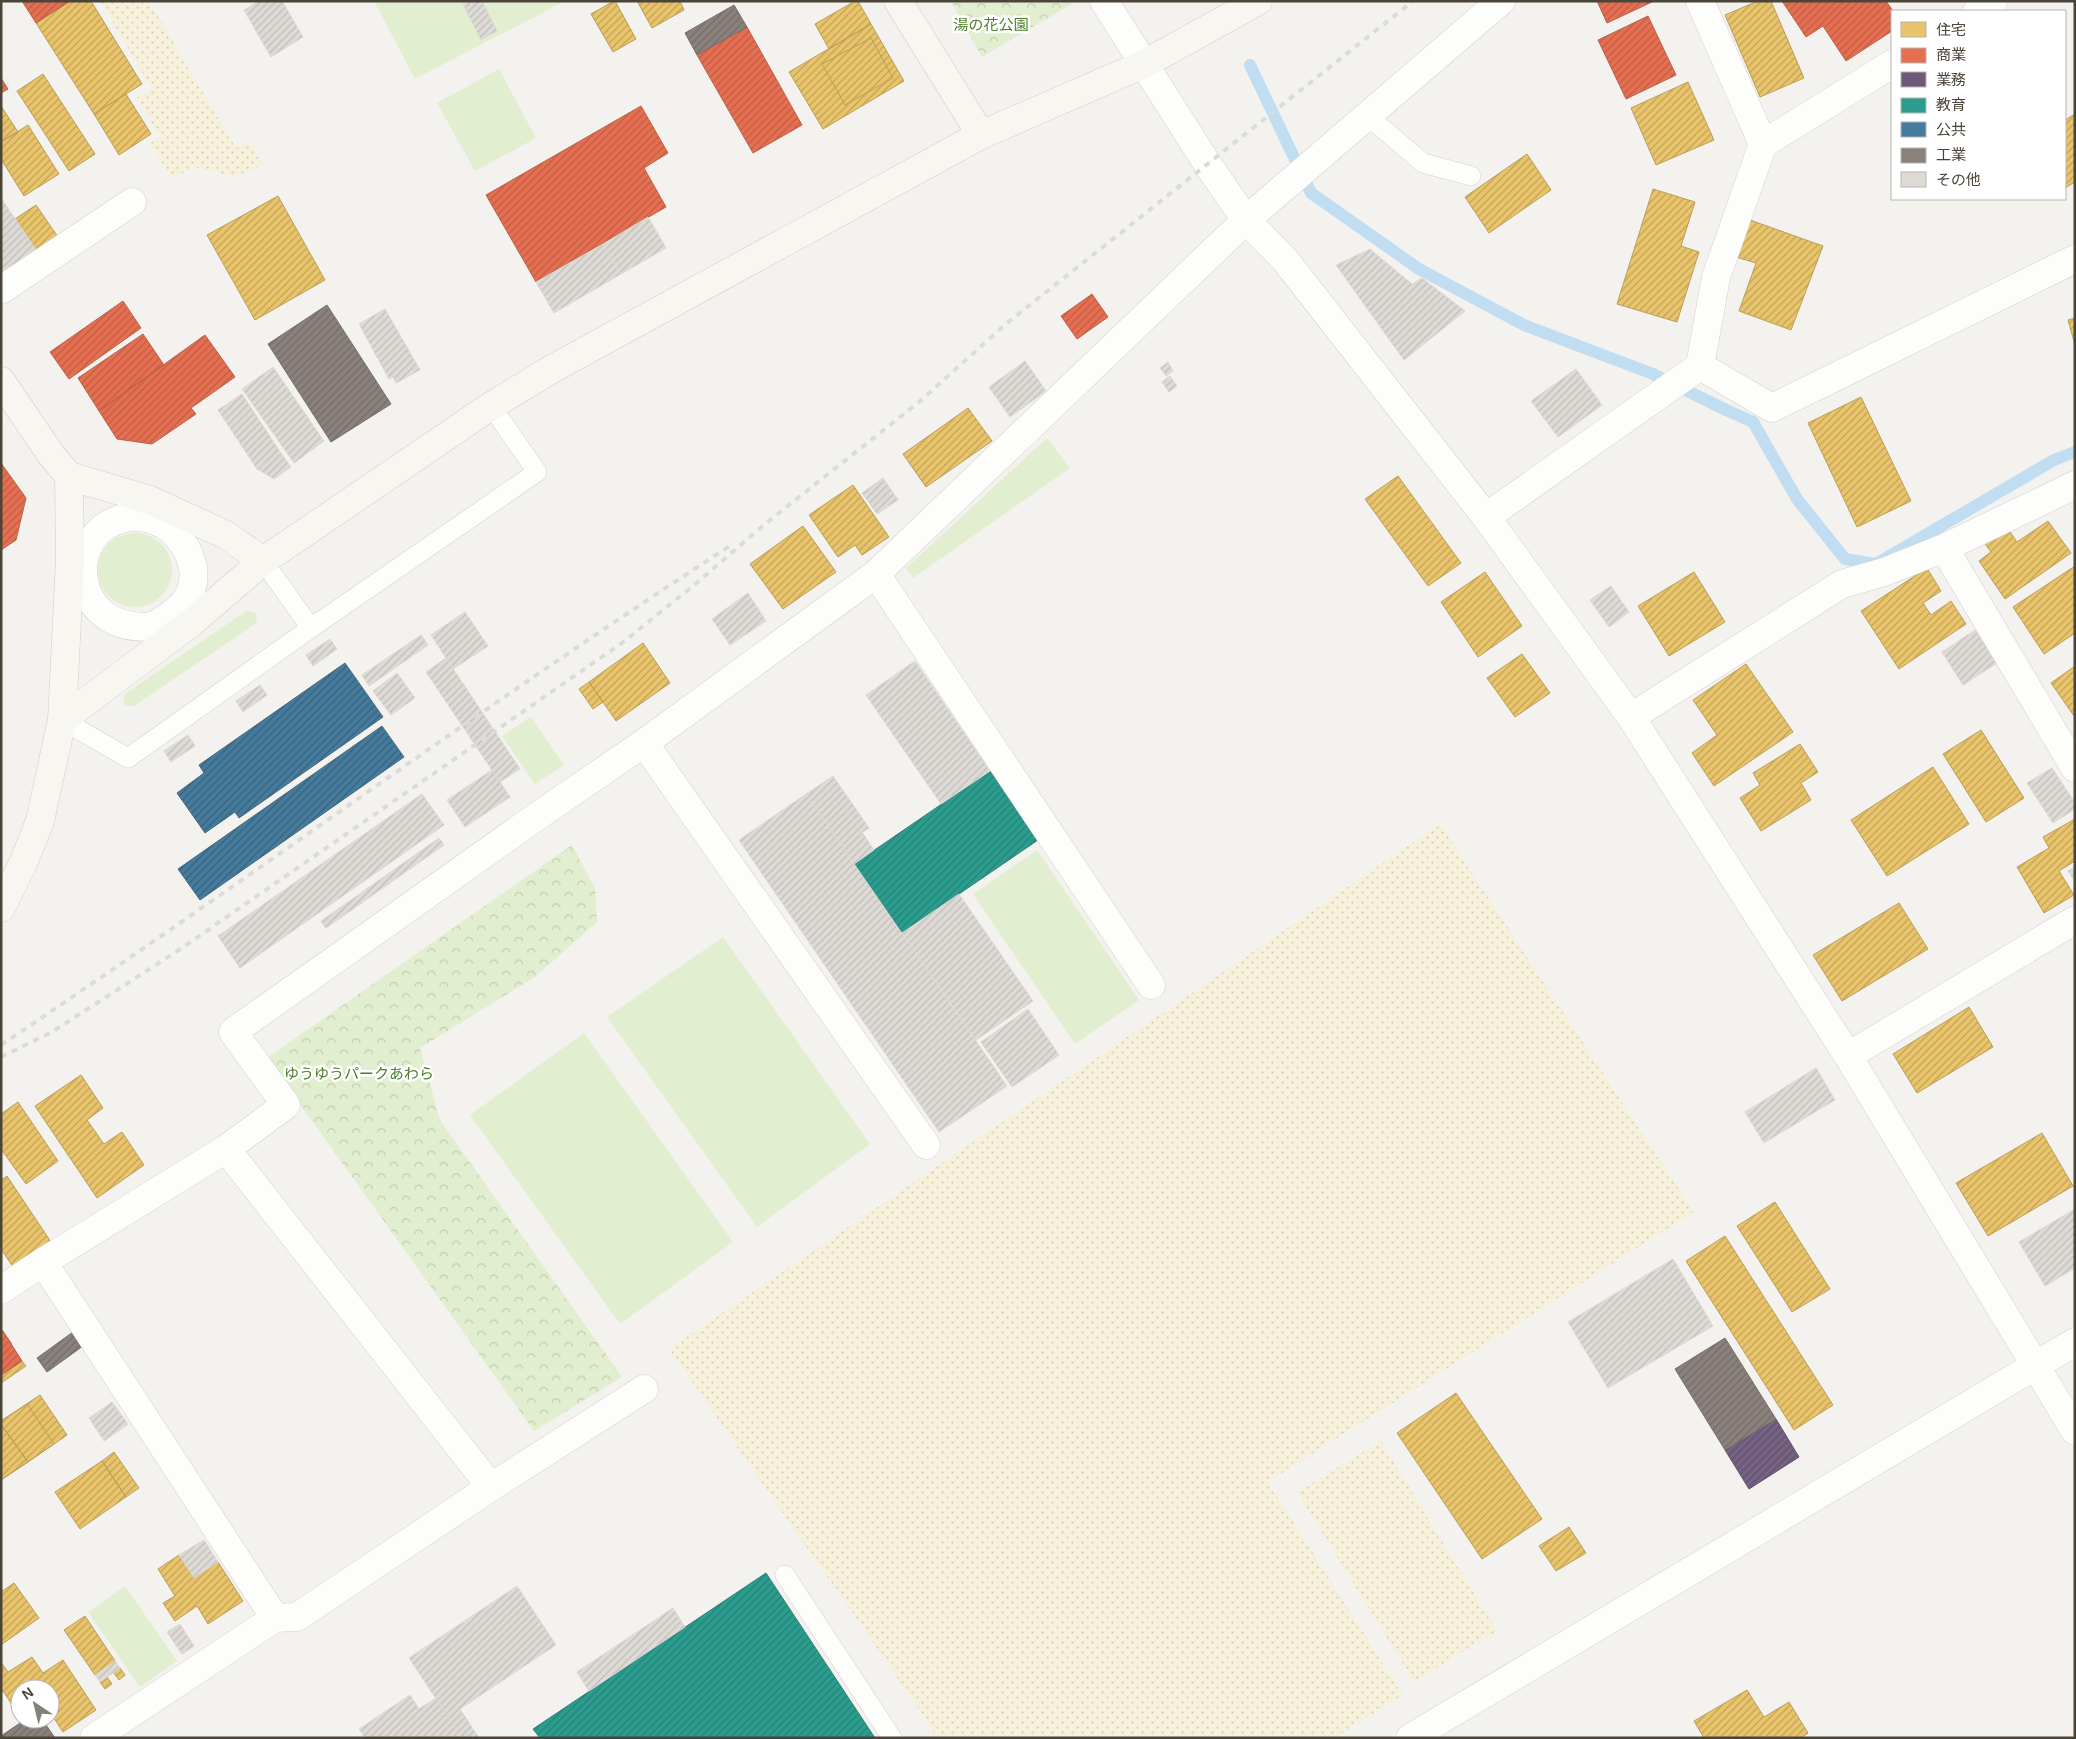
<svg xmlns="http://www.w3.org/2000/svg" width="2076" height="1739" viewBox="0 0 2076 1739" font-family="Helvetica,'Noto Sans JP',sans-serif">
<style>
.grass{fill:#e1eecf}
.sand{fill:url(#sand-dots)}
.park{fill:url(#park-crowns)}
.homes{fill:url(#homes-hatch);stroke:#ba9e5b}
.shops{fill:url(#shops-hatch);stroke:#b8624a}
.offices{fill:url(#offices-hatch);stroke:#635366}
.schools{fill:url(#schools-hatch);stroke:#348275}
.public{fill:url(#public-hatch);stroke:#476a7f}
.industry{fill:url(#industry-hatch);stroke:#776f68}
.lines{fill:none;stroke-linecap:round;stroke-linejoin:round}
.stream{stroke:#c0ddf1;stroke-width:12}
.building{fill:url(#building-hatch);stroke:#dcd9d4}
.lane-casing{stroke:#d2d0cb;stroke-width:20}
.street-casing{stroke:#d2d0cb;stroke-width:29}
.secondary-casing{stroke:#d3cfc5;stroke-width:29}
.lane{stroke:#fdfdfc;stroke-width:19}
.street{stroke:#fdfdfc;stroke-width:28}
.secondary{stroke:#f7f6f1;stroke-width:28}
.rail{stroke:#dbdbda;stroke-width:4;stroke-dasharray:6 6;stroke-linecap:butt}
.labels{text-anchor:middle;stroke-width:5;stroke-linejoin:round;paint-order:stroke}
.park-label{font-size:15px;fill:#4a7f2a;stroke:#fff}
</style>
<defs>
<pattern id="sand-dots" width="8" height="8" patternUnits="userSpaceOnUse" patternTransform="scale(1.25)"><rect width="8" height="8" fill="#f7f0da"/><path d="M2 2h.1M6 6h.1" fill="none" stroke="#d5cfbc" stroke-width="1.8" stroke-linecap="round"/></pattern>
<pattern id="park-crowns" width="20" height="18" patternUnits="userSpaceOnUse" patternTransform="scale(1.25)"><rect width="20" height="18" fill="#e1eecf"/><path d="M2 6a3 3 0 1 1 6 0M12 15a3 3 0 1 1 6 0" fill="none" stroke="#c3cdb2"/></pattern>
<pattern id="homes-hatch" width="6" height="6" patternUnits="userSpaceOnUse" patternTransform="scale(1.25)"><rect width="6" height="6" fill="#e9c46a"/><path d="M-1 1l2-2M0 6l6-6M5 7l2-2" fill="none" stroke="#bfa158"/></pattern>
<pattern id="shops-hatch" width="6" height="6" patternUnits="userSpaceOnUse" patternTransform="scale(1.25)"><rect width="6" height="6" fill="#e76f51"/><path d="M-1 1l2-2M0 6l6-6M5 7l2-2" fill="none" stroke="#bd5d44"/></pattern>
<pattern id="offices-hatch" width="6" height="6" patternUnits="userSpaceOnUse" patternTransform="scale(1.25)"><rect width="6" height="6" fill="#6d597a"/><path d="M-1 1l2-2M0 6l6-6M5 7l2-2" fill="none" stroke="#7f6f89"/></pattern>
<pattern id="schools-hatch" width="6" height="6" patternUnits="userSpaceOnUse" patternTransform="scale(1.25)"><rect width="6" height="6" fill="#2a9d8f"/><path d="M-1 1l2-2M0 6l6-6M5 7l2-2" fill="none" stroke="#268276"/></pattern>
<pattern id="public-hatch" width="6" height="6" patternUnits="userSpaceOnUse" patternTransform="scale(1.25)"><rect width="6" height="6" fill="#457b9d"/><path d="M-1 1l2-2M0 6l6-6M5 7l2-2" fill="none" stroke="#39617a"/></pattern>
<pattern id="industry-hatch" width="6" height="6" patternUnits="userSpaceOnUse" patternTransform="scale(1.25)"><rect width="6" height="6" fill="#8a817c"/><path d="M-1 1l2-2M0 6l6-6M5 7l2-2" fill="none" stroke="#736b67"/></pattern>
<pattern id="building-hatch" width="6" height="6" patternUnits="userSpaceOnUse" patternTransform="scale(1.25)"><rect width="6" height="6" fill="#dedbd6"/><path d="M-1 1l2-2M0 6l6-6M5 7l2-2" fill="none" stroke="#c0bdb8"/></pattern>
</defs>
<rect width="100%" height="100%" fill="#f4f2ee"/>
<!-- grass -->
<path class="grass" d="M374 1H565L415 79Z
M499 69 536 138 475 171 437 103Z
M1047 438 1070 468 913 578 906 568Z
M98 570a37 37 0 1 1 74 0a37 37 0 1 1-74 0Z
M246 611 255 613 257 618 255 624 134 706H126L123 701 125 694Z
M531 717 564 765 535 784 502 736Z
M1037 850 1139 1000 1075 1044 973 894Z
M723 937 870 1144 757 1227 607 1017Z
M584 1033 733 1242 620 1324 470 1115Z
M125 1586 177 1661 140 1687 88 1612Z"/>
<!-- sand -->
<path class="sand" d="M100 1H149L236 148 249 141 263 165 234 177 195 167 171 178 150 143 160 137 137 97 152 89Z
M1440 824 1694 1212 1268 1482 1403 1695 1334 1738H936L923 1715 669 1349Z
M1381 1441 1497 1631 1414 1682 1297 1492Z"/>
<!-- park -->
<path class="park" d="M951 1H1071L1072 4 982 57Z
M572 845 595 888 597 922 535 977 420 1048 440 1120 622 1377 534 1431 267 1058Z"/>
<!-- homes -->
<path class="homes" d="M70 1H91L142 84 94 114 36 23Z
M614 1H615L636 39 613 52 591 14Z
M637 1H680L684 10 652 28Z
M855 1H858L871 24 829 49 815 24Z
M1758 1H1771L1804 78 1760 97 1725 15Z
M871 24 904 81 823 129 789 72Z
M871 38 893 78 845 105 822 64Z
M43 74 95 154 69 171 17 91Z
M1688 82 1714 140 1656 165 1631 108Z
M126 94 151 134 119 155 94 114Z
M1 106 18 132 1 142Z
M2075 114V182L2065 188V120Z
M28 125 59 174 24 196 1 159V142Z
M1527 154 1551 190 1489 233 1465 197Z
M1653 189 1695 202 1681 246 1699 252 1677 322 1617 304Z
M278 196 325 280 255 320 207 235Z
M36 205 58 237 37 251 15 219Z
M1750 220 1823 246 1791 330 1739 311 1756 263 1736 257Z
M2075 318V345L2068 320Z
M1861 397 1911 501 1857 527 1808 423Z
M968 408 992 441 926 487 903 454Z
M1398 476 1461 563 1428 586 1365 499Z
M853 485 889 537 862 555 855 545 838 557 809 515Z
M2048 521 2071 553 2005 599 1979 561 1991 552 1983 541 2006 526 2017 542Z
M803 526 836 572 783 609 750 564Z
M2075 566V633L2044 654 2013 607Z
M1927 568 1941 591 1923 603 1931 615 1951 601 1966 624 1899 669 1861 611Z
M1485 572 1522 626 1478 657 1441 602Z
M1694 572 1725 622 1669 656 1638 606Z
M643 643 670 683 616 721 589 682Z
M1522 654 1550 693 1515 717 1487 678Z
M1746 664 1793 732 1714 786 1692 753 1717 735 1693 700Z
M2075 666V716H2074L2051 683Z
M589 682 603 702 593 709 579 689Z
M1981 730 2024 798 1986 822 1943 754Z
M1800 744 1818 772 1801 783 1811 800 1761 831 1740 798 1760 785 1753 773Z
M1933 767 1969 824 1887 876 1851 820Z
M2075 819V861L2059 871 2074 895 2044 913 2017 867 2049 848 2043 837Z
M1899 903 1928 949 1842 1001 1813 955Z
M1969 1007 1993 1047 1917 1093 1893 1054Z
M81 1075 103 1108 87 1120 104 1144 122 1132 144 1165 97 1198 35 1106Z
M18 1102 58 1161 26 1184 1 1149V1114Z
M2042 1133 2073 1186 1988 1236 1956 1183Z
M7 1176 51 1242 13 1267 1 1249V1180Z
M1775 1202 1830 1289 1792 1312 1737 1226Z
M1725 1236 1833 1405 1794 1430 1686 1261Z
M1 1329 12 1344 1 1351Z
M22 1361 26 1366 1 1383V1375Z
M1456 1393 1542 1519 1482 1559 1397 1433Z
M40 1395 67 1435 28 1462 1 1425V1421Z
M27 1404 54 1444 1 1480V1421Z
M1 1424 28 1462 1 1480Z
M114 1452 139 1488 126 1497 102 1461Z
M102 1461 126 1497 80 1529 55 1492Z
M1569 1527 1586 1553 1556 1571 1539 1546Z
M179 1555 194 1578 218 1562 243 1601 208 1624 197 1606 175 1621 163 1603 175 1596 158 1569Z
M14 1583 39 1618 1 1645V1592Z
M85 1616 115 1661 95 1675 64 1630Z
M32 1657 43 1673 63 1660 96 1710 63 1732 50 1712V1689H20V1717L3 1691 1 1692V1662L8 1672Z
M120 1668 125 1675 119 1680 113 1672Z
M107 1677 112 1684 105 1689 100 1682Z
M1747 1690 1764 1717 1789 1702 1808 1733 1801 1738H1704L1694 1721Z"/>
<!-- shops -->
<path class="shops" d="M22 1H70L36 23Z
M1597 1H1654L1607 23Z
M1782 1H1886L1893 11 1892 31 1846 61 1823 26 1806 37Z
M1648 16 1676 75 1626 99 1598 40Z
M747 27 802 125 753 153 697 55Z
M1 78 8 89 1 93Z
M641 106 668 153 644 168 666 207 536 282 486 195Z
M1092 294 1108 317 1077 339 1061 316Z
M123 301 141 328 69 379 50 352Z
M143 334 164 365 99 411 78 378Z
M205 335 235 377 191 408 196 414 152 444 117 439 99 411Z
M1 463 26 498 16 540 1 550Z
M3 1331 22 1361 1 1375V1333Z"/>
<!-- offices -->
<path class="offices" d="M1776 1419 1799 1457 1749 1489 1725 1450Z"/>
<!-- schools -->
<path class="schools" d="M990 771 1038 840 902 933 854 864Z
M766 1573 875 1738H540L533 1729Z"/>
<!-- public -->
<path class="public" d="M345 663 383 717 239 818 235 812 205 833 177 793 204 773 199 765Z
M382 726 404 757 200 900 178 869Z"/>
<!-- industry -->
<path class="industry" d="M734 5 747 27 697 55 685 33Z
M327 305 391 404 331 442 268 344Z
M73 1332 83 1346 47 1372 37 1358Z
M1725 1338 1776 1419 1725 1450 1675 1369Z
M26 1719H42L55 1738H1V1736Z"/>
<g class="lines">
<!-- stream -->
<path class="stream" d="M1250 65 1311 193 1419 269 1524 325 1653 374 1726 410 1753 422 1797 499 1845 559 1876 564 2054 460 2075 452"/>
</g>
<!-- building -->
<path class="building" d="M259 1H282L303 37 271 57 244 10Z
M468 1H482L497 31 481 40 463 4Z
M1 198 37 251 1 275Z
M648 217 666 248 621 274 603 244Z
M603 244 621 274 554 313 536 282Z
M1370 249 1412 284 1422 278 1465 311 1404 360 1336 265Z
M385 309 420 370 396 383 393 377 389 379 359 324Z
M1025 361 1046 391 1010 417 989 387Z
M1168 362 1173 371 1166 376 1160 368Z
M273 367 324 441 294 463 242 389Z
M1576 369 1602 405 1558 437 1531 401Z
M1170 376 1177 386 1169 392 1162 382Z
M242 394 281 453 257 469 218 410Z
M281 453 291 467 274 479 257 469Z
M883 478 898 500 877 514 862 493Z
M1611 586 1629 612 1609 627 1590 600Z
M748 593 766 621 730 645 712 619Z
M465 612 488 646 453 669 431 635Z
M1975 630 1997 663 1963 685 1942 652Z
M421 635 428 645 369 686 362 675Z
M330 639 337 649 313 666 306 655Z
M446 658 520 769 500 782 426 672Z
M915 661 990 771 941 804 866 695Z
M397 673 415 698 391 715 373 691Z
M260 685 267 695 243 712 236 701Z
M188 735 195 746 171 762 164 751Z
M2052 768 2075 803V809L2053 823 2027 783Z
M492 770 510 797 465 827 447 800Z
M833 776 869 828 842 846 806 794Z
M422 794 444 825 240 968 218 936Z
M806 794 1007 1086 939 1132 739 840Z
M847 810 874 850 854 864 827 824Z
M439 838 444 845 326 928 321 921Z
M2075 867V882L2068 871Z
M959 894 1033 1001 976 1040 902 933Z
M1028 1009 1059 1055 1012 1087 981 1042Z
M1816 1068 1835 1100 1764 1143 1745 1112Z
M2075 1209V1268L2045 1286 2019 1242Z
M1673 1259 1713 1326 1608 1388 1568 1322Z
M112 1402 128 1424 104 1441 89 1418Z
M204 1540 218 1562 194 1578 179 1555Z
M517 1586 556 1645 460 1709 479 1738H462L409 1658Z
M673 1608 685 1627 589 1691 577 1672Z
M180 1624 194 1646 182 1654 167 1632Z
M115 1661 120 1668 100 1682 95 1675Z
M410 1695 419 1709 436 1698 462 1738H365L359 1729Z"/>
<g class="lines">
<defs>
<path id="lane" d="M1369 117 1423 163 1471 176
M311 628 537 472 491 406
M62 720 128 758 311 628 263 561
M785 1575 892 1738"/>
<path id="street" d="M1104 1 1208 165 1246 220 1285 260 1486 517 1631 717 1848 1056 2075 1431
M1700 1 1763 144
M1977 11 1993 1
M1 290 132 202
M1700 366 1772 408 2075 259
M1486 517 1700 366 1716 277 1763 144 1892 64
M1944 548 2075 768
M876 574 1151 985
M154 626C164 619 176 613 184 603 203 577 191 548 170 529 160 521 143 516 131 517 61 525 67 636 154 626L166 641
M1631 717 1842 584 1884 572 1944 548 2075 485
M644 743 926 1145
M1848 1056 2075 920
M226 1149 491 1487
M43 1262 275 1618
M1 1290 43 1262 226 1149 286 1105 233 1032 539 815 644 743 876 574 1246 220 1501 1
M94 1738 275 1618 297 1617 491 1487 644 1389
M1410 1738 2075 1342"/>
<path id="secondary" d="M898 1 981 135
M1 381 52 456 69 476
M62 720 191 623 263 561 491 406 552 369 981 135 1144 64 1258 1
M1 908 24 861 40 821 62 720 70 559 69 476 150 500 226 535 263 561"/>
</defs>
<!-- lane casing -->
<use href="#lane" class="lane-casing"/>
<!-- street casing -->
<use href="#street" class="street-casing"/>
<!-- secondary casing -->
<use href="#secondary" class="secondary-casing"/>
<!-- lane -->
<use href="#lane" class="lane"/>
<!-- street -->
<use href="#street" class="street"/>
<!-- secondary -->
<use href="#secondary" class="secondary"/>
<!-- rail -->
<path class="rail" d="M1 1045C247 881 485 704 733 544
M1 1057 52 1032 179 950 622 643 693 586 765 524 919 402 1007 323 1413 1"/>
</g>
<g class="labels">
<!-- park labels -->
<g class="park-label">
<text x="991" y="30">湯の花公園</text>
<text x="359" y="1079">ゆうゆうパークあわら</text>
</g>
</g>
<!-- border -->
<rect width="2076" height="1739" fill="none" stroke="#4b4439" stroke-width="5"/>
<!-- legend -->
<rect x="1891" y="10" width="175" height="190" fill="#ffffff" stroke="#b7b4b0"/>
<rect x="1901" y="22" width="25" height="15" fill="#e9c46a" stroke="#b7b4b0"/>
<text x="1936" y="35" font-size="15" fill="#4b4439">住宅</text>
<rect x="1901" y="48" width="25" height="15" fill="#e76f51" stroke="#b7b4b0"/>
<text x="1936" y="60" font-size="15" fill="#4b4439">商業</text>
<rect x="1901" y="72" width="25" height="15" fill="#6d597a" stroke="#b7b4b0"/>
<text x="1936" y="85" font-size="15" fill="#4b4439">業務</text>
<rect x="1901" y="98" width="25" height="15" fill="#2a9d8f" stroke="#b7b4b0"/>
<text x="1936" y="110" font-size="15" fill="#4b4439">教育</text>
<rect x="1901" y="122" width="25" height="15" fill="#457b9d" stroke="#b7b4b0"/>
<text x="1936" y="135" font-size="15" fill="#4b4439">公共</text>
<rect x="1901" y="148" width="25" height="15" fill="#8a817c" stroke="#b7b4b0"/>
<text x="1936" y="160" font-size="15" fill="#4b4439">工業</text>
<rect x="1901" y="172" width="25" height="15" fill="#dedbd6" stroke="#b7b4b0"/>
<text x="1936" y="185" font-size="15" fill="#4b4439">その他</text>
<!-- north arrow -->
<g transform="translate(35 1704) rotate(325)"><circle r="24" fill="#ffffff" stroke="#b7b4b0"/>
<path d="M0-4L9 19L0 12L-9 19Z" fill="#868178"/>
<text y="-8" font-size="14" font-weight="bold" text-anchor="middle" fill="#4b4439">N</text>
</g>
</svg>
